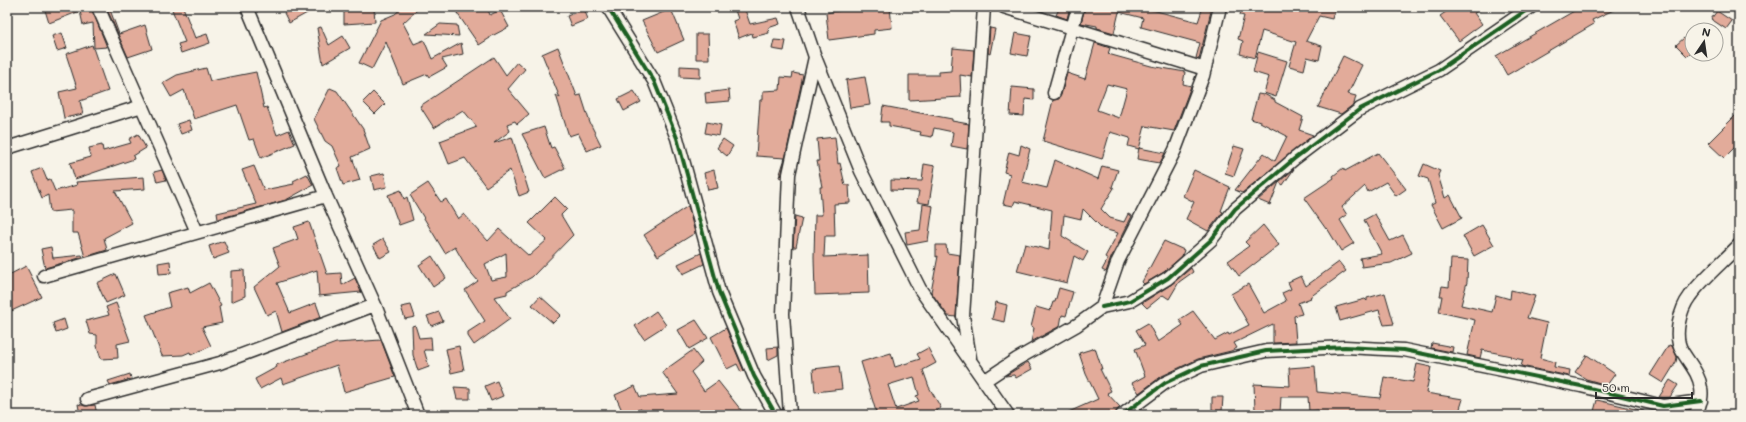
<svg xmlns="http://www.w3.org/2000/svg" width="1746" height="422" viewBox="0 0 1746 422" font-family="Mali,sans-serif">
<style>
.building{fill:#e2ab9a;stroke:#2b2b2b;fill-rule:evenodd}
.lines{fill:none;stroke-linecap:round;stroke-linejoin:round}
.minor-casing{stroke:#2b2b2b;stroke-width:15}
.minor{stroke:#f7f3e8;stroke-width:12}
.cycleway-casing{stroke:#f7f3e8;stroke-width:6}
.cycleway{stroke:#1b5e20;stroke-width:4}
</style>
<rect width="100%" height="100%" fill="#f7f3e8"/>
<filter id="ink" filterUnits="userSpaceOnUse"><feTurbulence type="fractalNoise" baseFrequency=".025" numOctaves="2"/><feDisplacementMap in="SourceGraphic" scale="8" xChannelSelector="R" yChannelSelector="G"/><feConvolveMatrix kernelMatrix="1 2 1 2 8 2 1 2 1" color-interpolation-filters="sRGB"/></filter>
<g filter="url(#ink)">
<!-- building -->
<path class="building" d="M44 7H91L107 47 94 48 93 23 83 25 80 11 49 23Z
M106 7H109L119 34 145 25 152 49 128 57Z
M171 7H183L195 38 207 34 210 43 181 53 178 44 185 42Z
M296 7H318L289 23 284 13Z
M403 7H420L403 23 414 44 424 40 432 59 461 43 463 54 442 59 447 67 429 77 427 74 403 84 386 42 372 69 359 63 381 20 395 14Z
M465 7H487L490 15 500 10 509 27 490 37V38L479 45 457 13Z
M734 7H744L750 24 778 18 780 24 768 28 769 33 753 37 752 33 739 38 733 21 738 19Z
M860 7H890L892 28 874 30V34L829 40 826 13Z
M1060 7H1070L1067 19 1056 15Z
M1085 7H1141L1198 22 1203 7H1212L1199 59 1196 58 1200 43 1141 27 1143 18 1119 12 1114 33 1097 28V26L1081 23Z
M1242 7H1335L1332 19 1319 16 1306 41 1322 46 1319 60 1307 57 1304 70 1289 66 1296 42 1262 31 1255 58 1240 54 1243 41 1238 39 1244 16 1240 15Z
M1453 7H1486L1474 13 1482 24 1459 41 1440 16Z
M1581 7H1620L1592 20 1594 24 1507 75 1496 56Z
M374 8 375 22 344 24V10Z
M584 9 588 19 571 26 567 16Z
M671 9 684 40 658 52 642 21Z
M1717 11 1732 21 1726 29 1711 19Z
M440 24 457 25 459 36 426 34Z
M321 27 329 45 343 36 350 48 323 64 317 28Z
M990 28 995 29 990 54 988 53Z
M62 33 67 48 57 51 52 36Z
M1015 33 1031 36 1027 56 1011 53Z
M696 34H708L709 59H696Z
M1684 38 1692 46V51L1687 56 1676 45Z
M774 40 786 41 784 51 772 49Z
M1095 43 1110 48 1108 54 1151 66 1185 72 1183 84 1191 86 1174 131 1145 126 1139 149 1128 146 1130 138 1110 132 1102 159 1043 141 1053 100 1059 99 1061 95 1067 73 1085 79ZM1107 84 1127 89 1119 118 1097 110Z
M92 45 108 91 80 101 83 114 64 118 59 92 77 88 66 54Z
M558 47 577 96 581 95 590 123 601 145 587 151 578 133 569 136 556 95 560 98 542 54Z
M953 48 974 50 972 77 960 75 961 97 909 100V75H939V72L951 71Z
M1258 52 1287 61 1276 97 1264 93 1269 77 1253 72Z
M1343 56 1362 65 1348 94 1356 96 1354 104 1341 114 1318 107Z
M494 57 506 75 517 62 525 69 508 89 529 114 517 124 515 121 507 124 510 131 494 143 512 137 529 192 519 196 510 170 486 187 465 158 449 164 440 141 477 127 463 110 434 128 420 106Z
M680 66 700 67V78L680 77Z
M206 68 210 81 256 72 264 108 267 107 277 135 289 130 295 144 261 158 254 139 249 140 237 105 194 119 184 90 171 97 163 83 177 75Z
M793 73 803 75 781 178 779 177 785 158 756 156 760 100H763V91L780 90 781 77 792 78Z
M865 77 870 105 850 108 846 80Z
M1012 87 1034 89V100L1025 99 1024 116 1010 115Z
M330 88 337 91 363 129 370 149 352 157 360 180 343 185 337 168 341 166 332 146 325 141 314 119Z
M729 90 730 101 706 103 705 93Z
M634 91 641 102 624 111 618 99Z
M373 92 385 104 375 114 363 102Z
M1258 94 1264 95V94L1275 100V102L1303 117 1299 130 1313 135 1242 193 1235 190 1264 153 1275 161 1287 136 1260 122 1251 119Z
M883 106 952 119V121L969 124 967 149 951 146 953 132 934 128 932 137 920 135 921 132 889 126V122H881Z
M1739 112V143L1724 158 1708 143Z
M189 120 192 130 181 134 177 124Z
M707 122 721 125 719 136 705 133Z
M544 127 551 148 554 147 565 168 545 178 522 134Z
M138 134 146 148 133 156 134 159 75 179 70 163 91 157 89 148 102 145 103 151 131 143 129 139Z
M835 137 838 164 840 163 845 185H849L850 203 834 204 835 236H825L824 257 868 255 869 293 815 295 814 257 815 215H822L820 187H822L817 161H819L817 139Z
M723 139 733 146 727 156 717 148Z
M1021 145 1030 149 1022 182 1047 188 1055 160 1098 179 1102 166 1118 170 1112 187 1114 188 1101 209 1110 218 1124 222 1128 214 1132 216 1111 258 1106 272 1102 270 1108 259 1105 257 1118 233 1103 229 1083 209 1081 219 1064 215 1062 236 1088 252 1083 261 1074 256 1067 283 1017 271 1025 244 1049 250 1052 210 1015 201 1013 206 1003 204 1010 174 1004 172 1009 152 1019 155Z
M1234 146 1244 149 1234 176 1225 173Z
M1139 148 1165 153 1160 163 1137 159Z
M1378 153 1406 189 1396 196 1386 182 1368 192 1365 186 1342 207 1347 215 1340 220 1354 243 1341 251 1327 228 1326 229 1304 198 1334 178 1333 176 1343 168 1345 171Z
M924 164 935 166 929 204 917 202 919 191 891 190V180L922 181Z
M1424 164 1440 171 1438 175 1445 198 1450 195 1462 218 1443 228 1431 205 1435 203 1428 179 1419 176Z
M254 166 264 190 294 184 293 181 307 174 313 185 286 200 218 219 217 213 256 204 242 170Z
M42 168 47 180 50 179 55 191 77 185 76 182 144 177 145 189 115 191 132 223 104 238 107 250 85 257 78 233H72V210L50 212 48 195 42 198 32 172Z
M1294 169 1283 185 1279 182 1270 205 1258 200Z
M162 170 166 180 157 182 154 172Z
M714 170 718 188 708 190 704 173Z
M1194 170 1230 187 1221 211 1223 212 1208 231 1186 219 1194 202 1183 196Z
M384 173 387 187 374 190 371 176Z
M428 183 441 202 446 199 458 219 464 214 488 241 499 229 529 256 547 240 529 223 555 197 567 209 561 215 573 235 532 277 507 291V294L494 297 510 319 474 345 468 336V332L485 321 465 290 478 281 467 268 455 247 445 253 410 195ZM506 253 507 277 491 280 485 264Z
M401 190 404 199 407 197 413 220 399 225 388 195Z
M923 204 933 206 928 241 907 245 905 232 920 230Z
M688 206 695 233 658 256 644 235Z
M1375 214 1390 241 1403 235 1412 253 1391 263 1362 267 1360 258 1382 254 1364 220Z
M795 216 802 218 796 247H793Z
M309 222 327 274 341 273 342 285 355 278 361 292 319 296 317 270 277 283 290 313 316 303 321 317 282 332 276 311 267 315 254 287 280 266 273 248 298 239 294 227Z
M1263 225 1279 245 1239 276 1228 261 1249 246 1245 242Z
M1482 225 1494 245 1474 256 1463 236Z
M383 239 391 252 380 258 373 245Z
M224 241 229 253 213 259 209 246Z
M1164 241 1184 250 1182 256 1164 272 1144 284 1142 282Z
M936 245H946L947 253 960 255 956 317 948 316 931 292 938 256 936 257Z
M51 247 53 258 82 255 83 257 45 268 41 249Z
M701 253 704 264 683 274 678 264Z
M432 256 446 278 433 287 419 265Z
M1451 259 1468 260 1467 282 1461 305 1492 312 1496 295 1510 299 1511 290 1535 296 1527 318 1547 323 1540 358 1555 362 1554 367 1570 370 1569 376 1521 366 1523 360 1510 357 1511 356 1482 350 1480 358 1467 355 1475 320 1439 312 1442 296H1440L1442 286 1449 287Z
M170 261 171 273 159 274 158 263Z
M1339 262 1346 271 1310 297 1311 298 1298 303 1302 314 1294 316 1296 342 1273 343V324L1234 343 1237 348 1231 351 1198 359 1162 376 1139 393 1132 383 1145 376 1135 349 1145 345 1136 330 1148 323 1158 342 1183 325 1179 320 1193 311 1215 340 1228 333 1229 335 1249 325 1231 294 1248 284 1264 313 1286 301 1282 293 1291 289 1288 282 1301 276 1306 286Z
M26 266 42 297 7 313V299L11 297 7 289V276Z
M1191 268 1193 272 1179 282 1169 299 1163 295 1147 308 1142 303 1172 284Z
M244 270 245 296 231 302V271Z
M116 274 125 295 106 303 97 283Z
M209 283 221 306 219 307 222 323 202 327 211 346 191 355 190 352 183 355 162 356 146 315 170 307 167 293 188 287 190 293Z
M1059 288 1073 292 1066 316 1062 315 1060 326 1031 342 1034 328 1031 327 1036 307 1050 311 1053 302H1055Z
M1385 293 1394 324 1384 325 1379 310 1340 321 1336 307 1365 299 1367 301V298Z
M540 296 561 315 553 323 532 305Z
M996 302 1007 305 1004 322 992 319Z
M116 303 130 341 117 344 118 358 101 359 97 346V335L90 334 86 321 109 315 106 307Z
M411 305 415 317 405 319 401 307Z
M656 311 666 325 644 339 635 326Z
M439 312 443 321 431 326 427 316Z
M64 319 67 329 56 333 53 323Z
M696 320 708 338 689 349 678 330Z
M415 325 419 338 431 337 432 350H424L429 367 418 371 413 355 412 326Z
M726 328 744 371 741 372 737 364 727 369 711 337Z
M381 340 395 377 344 392 337 365 283 384 281 378 260 389 255 379 277 367 276 365 336 343Z
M1432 343 1453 347 1452 352 1431 348Z
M1669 345 1672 346 1677 357 1676 362 1663 383 1650 375Z
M459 346 464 370 451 373 446 349Z
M778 347V355L768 360 767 348Z
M928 348 936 363 923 370 929 387 941 408 928 415H877L861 362 891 353 895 367 920 359 917 354ZM914 377 919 395 916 396 919 401 896 409 888 385Z
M1095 348 1102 369H1100L1111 391 1107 393 1120 407 1115 415H1062L1098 399 1086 374 1079 353Z
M693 350 702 362 691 372 704 391 718 381 745 415H643L641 409 624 415 615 395 635 386 640 397 678 394 662 372Z
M1587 355 1615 374 1607 385 1586 379 1575 372Z
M1028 362 1032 369 1016 378 1014 375 1005 376Z
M1417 364 1431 367 1426 393 1463 399 1458 415H1434L1418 410 1417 415 1365 413V415H1317L1318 410 1309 411 1308 397H1281L1280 412 1255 410 1254 384 1290 386 1289 368 1315 366 1317 392 1380 398 1384 377 1413 382Z
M839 366 842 389 815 392 813 369Z
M130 374 131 379 110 385 108 381Z
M1670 380 1678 385 1670 397H1659Z
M497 381 503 396 491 401 485 386Z
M454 387 470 388V399H457Z
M1212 397H1223L1222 411 1212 410Z
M1597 400 1644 411 1643 415H1593Z
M78 404 85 406 95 405 97 415H80Z"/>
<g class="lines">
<defs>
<path id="minor" d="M98 7 197 232
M247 7 326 196 375 305 418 415
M608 7 654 81 677 138 719 292 754 376 776 415
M1004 7 1205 69
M815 57 861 171 920 289 1008 415
M1054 93 1078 7
M7 148 142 106
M44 276 326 196
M1102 307 1130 301 1168 278 1211 240 1235 209 1294 159 1360 109 1439 70 1531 7
M970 358 963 316 984 7
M984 381 1017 359 1077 325 1102 307 1118 261 1175 150 1203 76 1220 7
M87 399 220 363 375 305
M790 415 783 314 789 174 815 57 798 7
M1122 415 1165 383 1201 366 1266 351 1345 347 1404 350 1581 386 1663 406 1701 401
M1696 415C1699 406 1703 398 1701 388 1699 373 1689 363 1682 351 1673 336 1680 309 1690 296 1703 278 1724 261 1739 245"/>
</defs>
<!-- minor casing -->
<use href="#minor" class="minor-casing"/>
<!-- minor -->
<use href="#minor" class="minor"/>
<defs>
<path id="cycleway" d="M608 7 654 81 677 138 719 292 754 376 776 415
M1102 307 1130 301 1168 278 1211 240 1235 209 1294 159 1360 109 1439 70 1531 7
M1122 415 1165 383 1201 366 1266 351 1345 347 1404 350 1581 386 1663 406 1701 401"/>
</defs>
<!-- cycleway casing -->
<use href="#cycleway" class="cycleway-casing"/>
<!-- cycleway -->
<use href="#cycleway" class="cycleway"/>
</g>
</g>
<!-- margin -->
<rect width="1746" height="422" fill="none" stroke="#f7f3e8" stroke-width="24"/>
<rect x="12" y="12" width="1722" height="398" fill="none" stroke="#2b2b2b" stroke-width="1.5" filter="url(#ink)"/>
<!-- north arrow -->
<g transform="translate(1704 42) rotate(13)"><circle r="19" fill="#f7f3e8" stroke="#a5a39c"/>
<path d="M0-3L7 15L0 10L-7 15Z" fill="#2b2b2b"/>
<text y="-6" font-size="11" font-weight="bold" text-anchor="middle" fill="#2b2b2b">N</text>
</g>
<!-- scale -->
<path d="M1596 392v6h96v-6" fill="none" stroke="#2b2b2b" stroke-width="2"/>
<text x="1602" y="392" font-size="12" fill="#2b2b2b" stroke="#f7f3e8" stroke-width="3" paint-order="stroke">50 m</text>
</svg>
